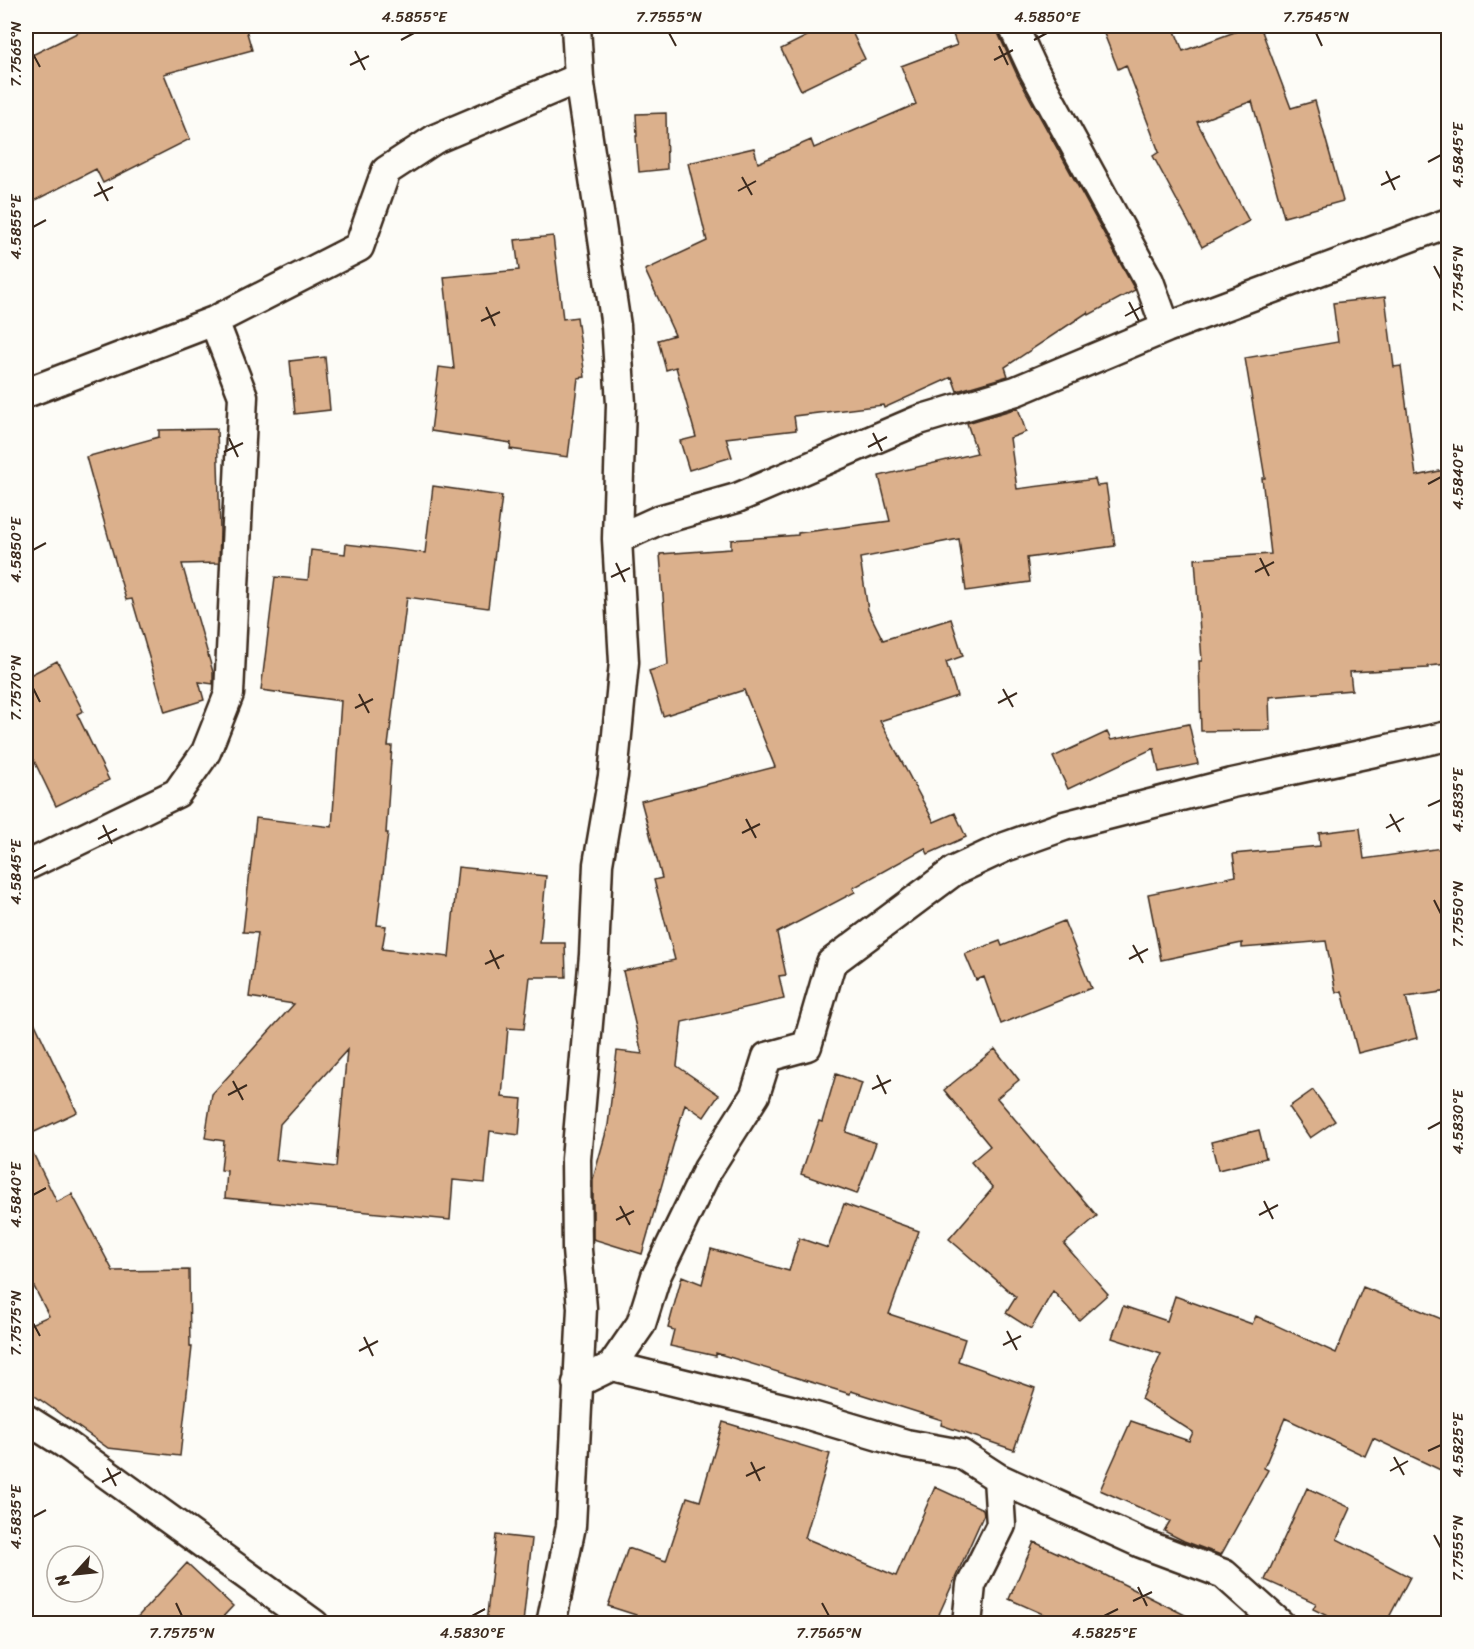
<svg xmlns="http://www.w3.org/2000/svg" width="1474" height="1649" viewBox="0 0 1474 1649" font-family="Sriracha,sans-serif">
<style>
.building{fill:#dbb08c;stroke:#3b2a1e;stroke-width:1.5;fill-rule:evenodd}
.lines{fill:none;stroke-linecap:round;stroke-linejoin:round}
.minor-casing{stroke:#3b2a1e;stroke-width:33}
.minor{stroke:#fdfcf7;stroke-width:28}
.ticks{fill:none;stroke:#3b2a1e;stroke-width:2}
.neatline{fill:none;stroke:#3b2a1e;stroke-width:2}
.ticks-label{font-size:15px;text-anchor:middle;fill:#3b2a1e}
</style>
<rect width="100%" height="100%" fill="#fdfcf7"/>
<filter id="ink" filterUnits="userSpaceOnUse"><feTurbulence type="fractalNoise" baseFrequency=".0167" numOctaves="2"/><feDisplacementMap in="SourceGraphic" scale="12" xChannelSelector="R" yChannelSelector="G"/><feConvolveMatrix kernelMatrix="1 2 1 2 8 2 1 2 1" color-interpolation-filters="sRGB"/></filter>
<g filter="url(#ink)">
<!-- building -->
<path class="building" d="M91 26H245L252 50 164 74 190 139 103 183 96 169 26 205V58Z
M827 26H849L865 59 801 90 781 49Z
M967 26H997L998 33 1018 77 1135 290 1089 315 1088 312 1005 367 1008 376 957 391 952 377 884 408 883 405 794 416 796 430 726 438 732 457 689 470 680 441 696 437 676 367 666 370 658 340 675 335 645 270 707 241 688 163 754 148 758 163 811 140 814 148 916 104 901 66 957 45 952 32Z
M1101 26H1173L1183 51 1251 26H1260L1291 108 1315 101 1343 201 1284 217 1252 101 1197 122 1249 221 1202 247 1153 156 1159 152 1126 65 1118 69Z
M666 113 667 169 639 172 636 136H637L636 114Z
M553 236 563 319 577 317 585 377 578 378 568 457 510 449 511 443 431 431 439 367 454 369 444 277 519 270 515 240Z
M1385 297 1394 367 1401 366 1416 476 1449 469V664L1428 666V668L1350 672 1352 690 1269 697 1270 730 1201 731 1199 661H1202L1195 559 1271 554 1262 478H1265L1245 358 1338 342 1333 303Z
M325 357 330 410 295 414 290 361Z
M1018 408 1026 432 1010 438 1017 489 1095 479 1097 486 1106 485 1115 546 1027 558 1030 582 966 591 959 539 860 558 868 610 883 640 951 619 963 656 946 662 957 696 880 721 934 822 955 813 966 837 928 854 925 848 853 888 855 892 777 933 786 975 779 976 784 999 682 1022 677 1066 719 1095 704 1117 685 1104 642 1254 593 1239V1179L608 1125 617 1051 642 1054 623 971 675 960 654 880 662 878 641 801 775 767 744 690 663 716 649 671 668 665 660 554 731 549V540L798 535V533L890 521 879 476 977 453 967 423Z
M217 429 220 530 219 563 182 564 213 672V684L199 682 204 700 165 712 132 599 126 600 86 457 159 437V430Z
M433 486 502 496 488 608 407 597 388 746H392L386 833H388L377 925 386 926 382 949 449 957 458 867 546 876 540 943H565L566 977H530L524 1029 508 1028 502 1097 522 1099 519 1135 490 1131 485 1183 453 1180 450 1220 225 1198 227 1171 221 1170 224 1141 205 1138 212 1094 294 1004 249 997 258 933 243 932 256 818 332 827 341 701 261 690 275 577 308 580 311 550 345 554 346 544 425 553ZM347 1050 336 1167 276 1160 280 1124Z
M57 661 83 711 77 714 109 780 56 806 26 744V677Z
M1189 724 1198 764 1159 772 1154 748 1068 789 1053 757 1107 732 1111 740Z
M1360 828 1364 859 1449 847V991L1406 997 1417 1038 1358 1053 1342 991 1336 993 1326 941 1242 948V943L1161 960 1148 894 1236 876 1233 854 1320 846 1319 833Z
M1064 921 1091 988 1001 1024 984 977 976 980 965 954 1000 941 1002 946Z
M26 1005 77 1112 26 1136Z
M995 1049 1019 1080 997 1098 1097 1216 1064 1244 1108 1294 1079 1320 1053 1291 1031 1329 1006 1313 1016 1297 949 1239 993 1188 971 1162 990 1146 944 1090Z
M836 1074 862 1083 846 1132 876 1143 857 1194 801 1174 819 1121 822 1122Z
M1313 1090 1335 1121 1310 1138 1289 1107Z
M1259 1130 1266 1158 1218 1170 1211 1142Z
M26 1139 57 1202 72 1194 113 1271 189 1270 190 1347H192L180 1456 108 1448 28 1391 26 1385V1326L49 1316 26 1271Z
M844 1204 919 1231 889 1314 965 1339 958 1361 1035 1388 1014 1450 941 1425 942 1420 851 1391 850 1394 716 1353V1356L670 1346 674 1330 668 1328 682 1276 702 1284 711 1249 789 1271 799 1238 828 1248Z
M1363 1287 1449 1322V1474L1373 1438 1365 1456 1285 1418 1264 1468 1268 1470 1221 1555 1184 1541 1164 1531 1170 1521 1100 1490 1131 1421 1189 1441 1193 1432 1141 1399 1161 1354 1112 1338 1123 1306 1167 1321 1175 1296 1252 1324 1256 1316 1336 1353Z
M723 1422 830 1454 805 1538 896 1576 935 1487 983 1509 984 1514 935 1623H633L636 1615 608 1606 628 1548 666 1561 687 1497 700 1501Z
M1307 1488 1351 1508 1337 1539 1410 1577 1386 1623H1341L1313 1609 1316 1603 1265 1580Z
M496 1535 532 1539 523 1623H486Z
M1034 1542 1093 1569 1201 1623H1063L1009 1599Z
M187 1563 233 1606 217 1623H132Z"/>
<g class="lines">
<defs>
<path id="minor" d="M1013 26 1033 69 1149 281 1166 328
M26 393 214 321 359 247 386 171 435 139 579 78
M617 539 659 520 737 498 919 420 1016 391 1166 328 1448 223
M26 866 177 793 206 752 229 694 243 396 214 321
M612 1366 795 1411 906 1444 961 1454 998 1478 1001 1525 971 1585 967 1624
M577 1383 612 1366 641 1324 656 1276 708 1169 755 1095 767 1057 807 1046 831 963 954 871 1005 847 1064 826 1232 783 1448 736
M26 1419 64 1443 314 1624
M998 1478 1141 1543 1224 1574 1280 1624
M551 1624 571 1526 582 1308 577 1250 576 1159 594 955 598 864 613 776 624 662 617 539 621 404 616 326 579 78 576 26"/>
</defs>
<!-- minor casing -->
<use href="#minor" class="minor-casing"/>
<!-- minor -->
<use href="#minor" class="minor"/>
</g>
</g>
<!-- ticks -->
<path class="ticks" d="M669 33 676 46M1316 33 1322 46M401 40 414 33M1034 40 1047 33M999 46 1008 65M355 51 365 70M33 54 40 67M994 60 1013 50M350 65 369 56M1428 162 1441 155M1386 171 1395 190M742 177 752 195M98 182 108 201M1381 185 1400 176M738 191 756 181M94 196 113 187M33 227 46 220M1434 266 1441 279M1129 302 1139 321M486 307 495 326M1125 316 1143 306M481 321 500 312M873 433 882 451M229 438 238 457M868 447 887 437M224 452 243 443M1428 484 1441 477M33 550 46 543M1260 558 1269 576M616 563 625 582M1255 572 1274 562M611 577 630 568M33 688 40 702M1003 689 1013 707M359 694 369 713M998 703 1017 693M355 708 373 699M1428 806 1441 800M1390 814 1400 832M746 819 756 838M103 825 112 844M1386 828 1404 818M742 833 760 824M98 839 117 829M33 872 46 865M1434 900 1441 914M1133 945 1143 963M490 950 499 969M1129 959 1148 949M485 964 504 955M877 1075 886 1094M233 1081 243 1100M872 1089 891 1080M228 1095 247 1085M1428 1129 1441 1122M33 1195 46 1188M1264 1201 1273 1219M620 1206 630 1225M1259 1215 1278 1205M616 1220 634 1211M33 1323 40 1336M1007 1331 1017 1350M364 1337 373 1356M1003 1345 1021 1336M359 1351 378 1341M1428 1451 1441 1445M1394 1457 1404 1475M751 1462 760 1481M107 1468 116 1486M1390 1471 1408 1461M746 1476 765 1467M102 1482 121 1472M33 1517 46 1510M1434 1535 1441 1548M1138 1587 1147 1606M1133 1601 1152 1592M176 1603 182 1616M822 1603 829 1616M472 1616 485 1609M1104 1616 1118 1609"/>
<!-- margin -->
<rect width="1474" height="1649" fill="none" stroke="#fdfcf7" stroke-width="66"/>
<!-- north arrow -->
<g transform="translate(75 1574) rotate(243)"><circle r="28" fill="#fdfcf7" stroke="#afa8a0" stroke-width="1.5"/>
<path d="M0-4.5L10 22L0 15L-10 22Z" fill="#3b2a1e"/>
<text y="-9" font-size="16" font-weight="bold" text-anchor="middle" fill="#3b2a1e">N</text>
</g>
<rect x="33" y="33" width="1408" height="1583" class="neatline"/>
<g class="ticks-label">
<text x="414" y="22">4.5855°E</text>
<text x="669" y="22">7.7555°N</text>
<text x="1047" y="22">4.5850°E</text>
<text x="1316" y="22">7.7545°N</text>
<text transform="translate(16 54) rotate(-90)" y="5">7.7565°N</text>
<text transform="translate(1458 155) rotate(-90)" y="5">4.5845°E</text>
<text transform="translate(16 227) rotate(-90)" y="5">4.5855°E</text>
<text transform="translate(1458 279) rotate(-90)" y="5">7.7545°N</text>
<text transform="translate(1458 477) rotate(-90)" y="5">4.5840°E</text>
<text transform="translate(16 550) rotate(-90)" y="5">4.5850°E</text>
<text transform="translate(16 688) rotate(-90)" y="5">7.7570°N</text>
<text transform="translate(1458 800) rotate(-90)" y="5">4.5835°E</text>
<text transform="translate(16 872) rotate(-90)" y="5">4.5845°E</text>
<text transform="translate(1458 914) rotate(-90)" y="5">7.7550°N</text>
<text transform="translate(1458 1122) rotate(-90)" y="5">4.5830°E</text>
<text transform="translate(16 1195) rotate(-90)" y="5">4.5840°E</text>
<text transform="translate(16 1323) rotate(-90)" y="5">7.7575°N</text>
<text transform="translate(1458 1445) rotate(-90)" y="5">4.5825°E</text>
<text transform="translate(16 1517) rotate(-90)" y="5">4.5835°E</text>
<text transform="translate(1458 1548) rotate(-90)" y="5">7.7555°N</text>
<text x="182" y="1638">7.7575°N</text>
<text x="472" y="1638">4.5830°E</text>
<text x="829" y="1638">7.7565°N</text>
<text x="1104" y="1638">4.5825°E</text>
</g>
</svg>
